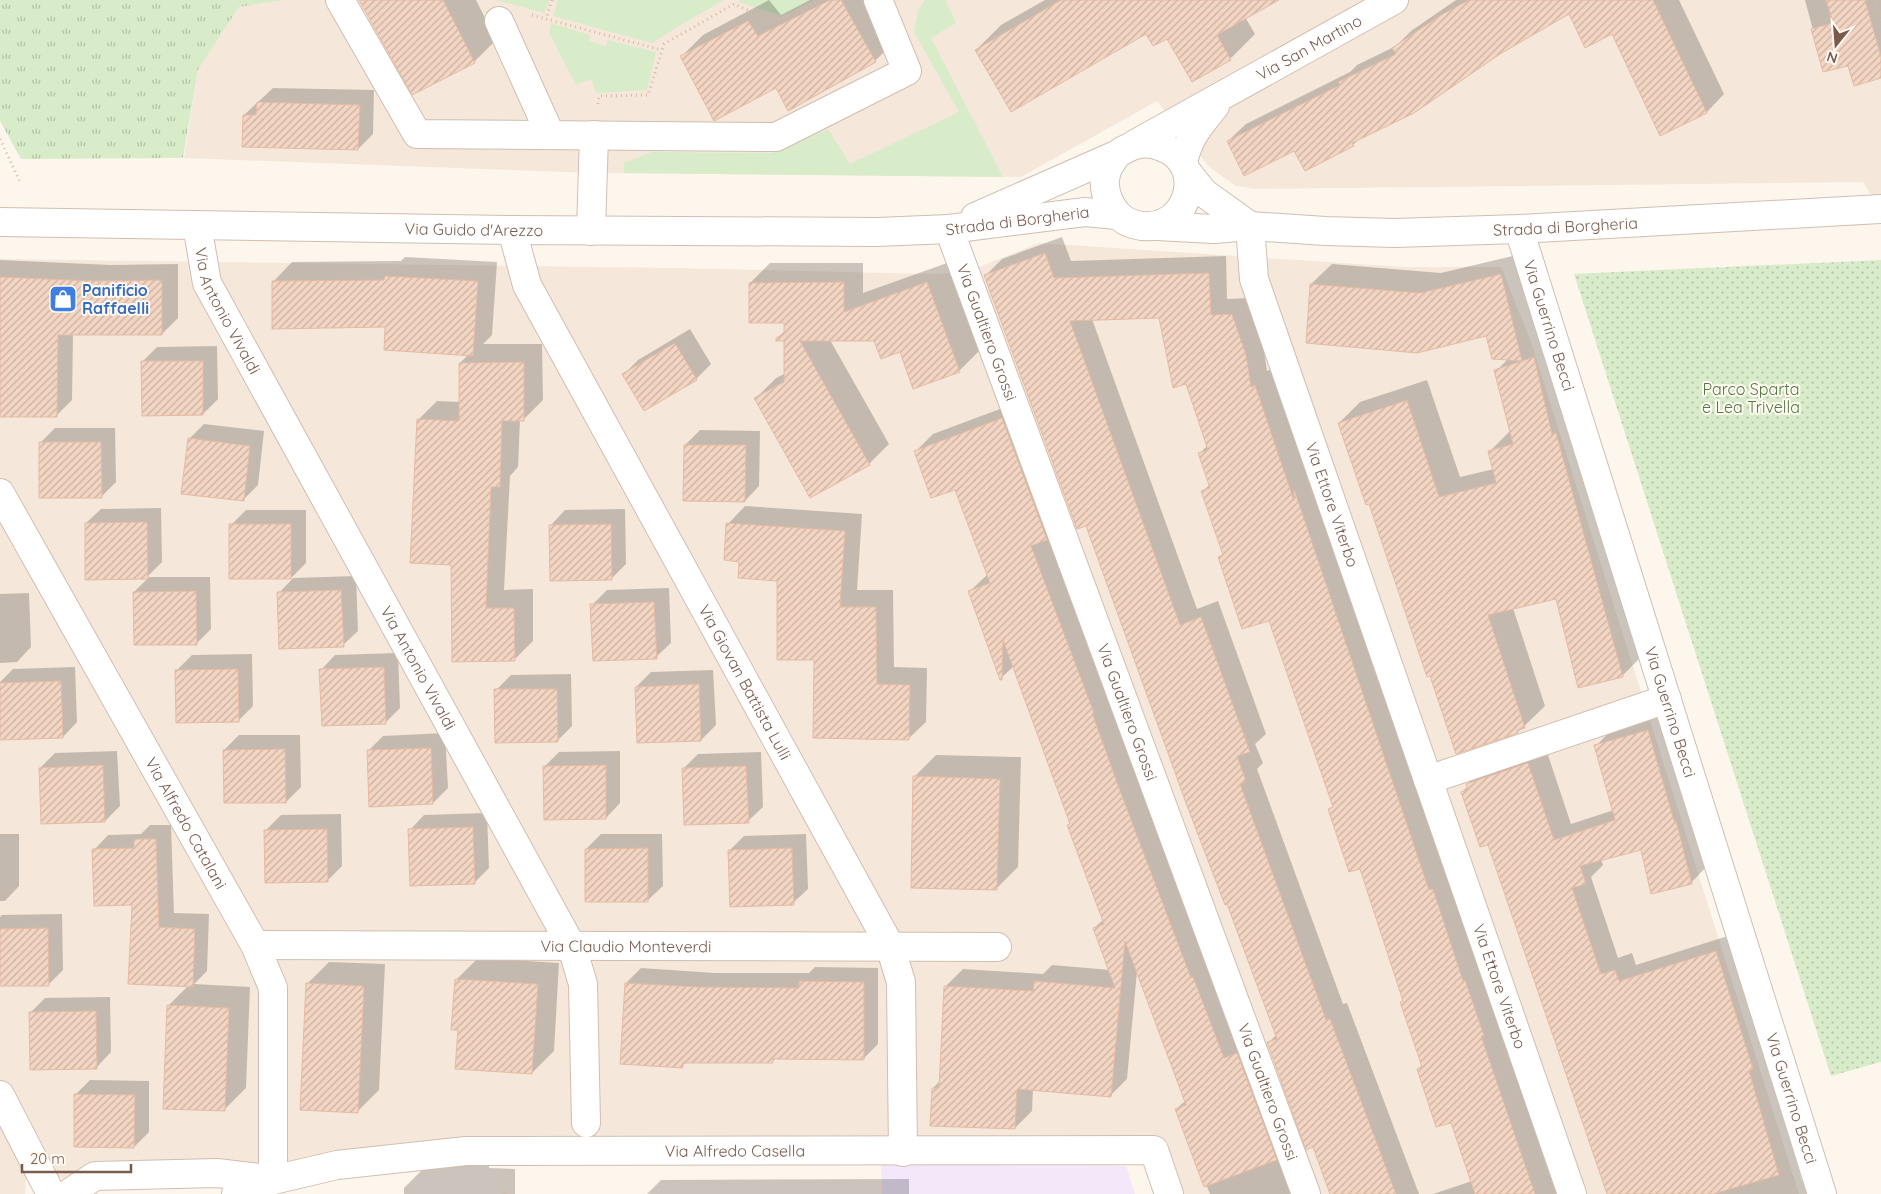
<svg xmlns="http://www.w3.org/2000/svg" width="1881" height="1194" viewBox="0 0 1881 1194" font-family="Quicksand,sans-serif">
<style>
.residential{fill:#f5e8da}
.education{fill:#f3e8fa}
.grass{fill:url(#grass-tufts)}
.park{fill:url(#park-dots)}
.garden{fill:#d8ecc9}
.shadow{fill:#0003}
.building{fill:url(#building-hatch);stroke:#e6bba3}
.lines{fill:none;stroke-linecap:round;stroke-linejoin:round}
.minor-casing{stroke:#d1beb0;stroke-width:30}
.path{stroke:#d9b8a5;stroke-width:3;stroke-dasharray:1 4;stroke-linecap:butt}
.minor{stroke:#fff;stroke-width:28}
.labels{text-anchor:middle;stroke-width:4;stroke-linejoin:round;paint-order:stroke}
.street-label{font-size:16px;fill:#7a5c4d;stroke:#fffaf3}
.shop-label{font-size:16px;font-weight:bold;fill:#366cbe;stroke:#fffaf3;text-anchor:start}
.park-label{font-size:16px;fill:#537a41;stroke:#fffaf3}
</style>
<defs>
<pattern id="grass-tufts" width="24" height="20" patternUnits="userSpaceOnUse" patternTransform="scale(1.25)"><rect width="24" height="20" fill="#d8ecc9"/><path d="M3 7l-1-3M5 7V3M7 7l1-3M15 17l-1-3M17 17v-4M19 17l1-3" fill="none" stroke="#b4c2a5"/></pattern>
<pattern id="park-dots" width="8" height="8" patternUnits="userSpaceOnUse" patternTransform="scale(1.25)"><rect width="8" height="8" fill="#d8ecc9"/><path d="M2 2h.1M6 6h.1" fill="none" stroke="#b4c2a5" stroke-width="1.8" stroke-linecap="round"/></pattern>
<pattern id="building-hatch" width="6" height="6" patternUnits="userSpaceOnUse" patternTransform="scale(1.25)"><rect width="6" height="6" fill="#f3d5c3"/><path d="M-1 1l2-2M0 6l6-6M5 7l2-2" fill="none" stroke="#cab0a1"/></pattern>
</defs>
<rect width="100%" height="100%" fill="#fdf6ec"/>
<!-- residential -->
<path class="residential" d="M285 0H1881V211L1863 182 1255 189 1236 186 1209 167 1157 101 1021 177 593 173 184 158 198 70 239 7Z
M1039 243 1404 267H1501L1531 342 1799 1194H1182L1163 1145 26 1180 25 1194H0V259L675 268 931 274 958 273 979 267Z"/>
<!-- education -->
<path class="education" d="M881 1162 1126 1166 1135 1194H882Z"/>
<!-- grass -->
<path class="grass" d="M0 0H285L239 7 198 70 183 158 21 159 0 121Z"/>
<!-- park -->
<path class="park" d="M1881 260V1062L1831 1076 1574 274Z"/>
<!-- garden -->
<path class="garden" d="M496 0H550L544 13Z
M558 0H724L689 20 652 43 553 16Z
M740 0H814L782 16 739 2Z
M925 0H946L956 23 931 38 1003 177 624 173V163L652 152 772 153 828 129 850 164 959 112 914 32 918 11Z
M551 23 590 35 589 41 606 46 608 40 656 52 647 90 596 93 591 79 576 85 549 33Z"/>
<!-- shadow -->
<path class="shadow" d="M360 0H476L496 40 474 62 413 93Z
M769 0 781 15 810 0H875L897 39 875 61 776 86 681 57 703 35Z
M1045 0H1277L1245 17 1255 34 1230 59 1168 37 1147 32 976 50 1001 25Z
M1456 0H1679L1724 94 1707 112 1661 134 1612 33 1569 12 1360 138 1353 145 1295 149 1228 141 1246 124 1350 72 1357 65 1396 46 1411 31Z
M1805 0H1881V77L1849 64 1824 71Z
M273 88 374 90 373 134 358 149 244 115Z
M1062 237 1071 261 1226 256 1227 299 1249 298 1262 338 1267 371 1272 369 1308 477 1312 474 1446 874 1450 873 1498 1020 1558 1194H1433L1472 1181 1452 1121 1418 1069 1422 1065 1401 1002 1404 999 1360 867 1329 809 1334 805 1270 619 1220 557 1223 553 1203 491 1210 484 1200 453 1208 445 1186 382 1160 317 1092 319 1197 609 1218 601 1266 734 1255 744 1263 763 1257 769 1343 1004 1347 1003 1419 1194H1333L1314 1145 1268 1043 1277 1034 1086 524 985 276 1002 259Z
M1521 254 1643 655 1622 676 1557 597 1513 608 1545 706 1518 732 1370 503 1339 423 1360 402 1427 380 1460 477 1494 469 1490 451 1511 430 1496 371 1508 359 1487 334 1311 284 1332 264 1441 273Z
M405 257 497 262 492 335 483 344H542L543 400 524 419H520L518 467 510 476 504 590 533 589V641L514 660 452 564 418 420 437 401 461 402 460 363 469 354 386 326 273 282 292 262 401 261Z
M0 260 111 265 178 264V318L162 334H73L72 400 56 416H0Z
M770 263H863V293L947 263 979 351 959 371 901 351 875 340H830L889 444 869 464 756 398 776 378 786 373V340L777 338 786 330V322L750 283Z
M690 329 711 364 696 379 624 374 638 360Z
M217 346 218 399 203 414 142 362 157 347Z
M1019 402 1295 1194H1210L1176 1109 1185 1101 1137 971 1127 1079 1110 1096 1033 1089 1032 1111 1015 1128 933 1088 941 1080 946 986 963 969 1043 974 1052 965 1110 970 1094 928 1104 919 1069 825 1071 823 1014 666 1001 678 969 592 988 574 956 488 916 451 933 434Z
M204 424 264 431 258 485 243 500 189 439Z
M55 428H115L116 482 101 497 40 443Z
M700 430 760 431 759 486 745 501 685 445Z
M745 506 862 514 857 590H893L894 667 927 668 926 722 908 739 816 659 778 580 728 524Z
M161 508 162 562 147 577 86 523 101 509Z
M625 509 626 564 611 579 551 525 565 510Z
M246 510H306V563L291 578 231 525Z
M356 576 358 631 343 645 279 593 293 578Z
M149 577H210L211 629 196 644 134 592Z
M669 588 671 643 656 657 592 605 607 590Z
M29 593 31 647 17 662 0 663V594Z
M398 653 400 708 385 723 321 670 335 655Z
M252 654 253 706 238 721 177 670 192 655Z
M75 667 77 722 63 737 0 739V682L13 669Z
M713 670 716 725 701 740 636 687 651 672Z
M571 674 572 726 557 741 496 690 511 675Z
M1665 713 1708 865 1691 883 1642 849 1601 859 1603 865 1591 877 1618 958 1632 953 1636 965 1734 934 1766 1055 1802 1181 1805 1180 1808 1194H1609L1581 1113H1579L1489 843 1462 792 1468 786 1467 784 1485 767 1545 746 1571 824 1614 810 1596 746 1613 728Z
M445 733 448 788 433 803 368 751 383 736Z
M239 735H300L301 787 286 802 224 750Z
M117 751 120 806 105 821 40 768 55 753Z
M620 751V803L606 818 544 767 559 752Z
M761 752 763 807 748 821 683 769 698 754Z
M936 755 1021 757 1018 867 996 889 914 777Z
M487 813 489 868 474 883 410 830 424 815Z
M341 814 342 866 327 881 266 830 281 815Z
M150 825H171L174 913 209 914 207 971 194 984 250 987 246 1088 224 1110 168 1006 188 986 133 903 94 850 108 835 141 834Z
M0 834H19V886L5 901H0Z
M601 834H662L663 886 648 900 586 849Z
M806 834 808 889 793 903 729 851 744 836Z
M62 914 63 970 48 985H0V917L2 915Z
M478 958 559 963 554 1051 532 1073 456 980Z
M329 962 385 964 379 1090 357 1112 307 984Z
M815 967 878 968V1044L863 1059 776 1058 772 1062H687L682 1066 626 983 641 968 715 973H809Z
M110 997 111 1052 97 1067 31 1012 45 998Z
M90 1080 149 1081V1132L134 1147 75 1095Z
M442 1150 489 1151V1168L515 1169V1194H404V1188Z
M909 1179V1194H647L661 1180Z"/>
<!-- building -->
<path class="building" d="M359 0H443L475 63 412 95Z
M830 0H841L876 62 788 111 776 88 714 121 680 56 748 21 758 36Z
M1061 0H1279L1217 35 1231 60 1192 82 1167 39 1153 46 1146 34 1011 112 975 50Z
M1469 0H1653L1707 113 1660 136 1612 34 1585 48 1569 14 1500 54 1414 113 1352 143 1354 146 1305 171 1294 151 1244 176 1227 141 1340 85 1338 82 1396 54 1392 48 1441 15Z
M1826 0H1865L1881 57V78L1854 86 1848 66 1823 72 1811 29 1833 23Z
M257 102 360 105 358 150 242 147 243 115H256Z
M1045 253 1054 278 1209 273 1211 315 1232 314 1246 355 1251 387 1255 385 1294 501V489L1429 890 1433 889 1463 981 1465 980 1484 1036H1481L1535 1194H1475L1451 1123 1436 1127 1417 1069 1422 1067 1400 1002 1403 1001 1360 869 1349 872 1328 809 1333 807 1269 621 1242 629 1218 557 1223 555 1201 491 1210 488 1198 453 1208 450 1186 384 1173 388 1159 318 1070 321 1180 625 1201 617 1250 752 1237 756 1246 781 1240 784 1326 1020 1330 1019 1396 1194H1330L1313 1147 1306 1150 1267 1042 1277 1039 1227 904 1225 905 1186 803 1086 526 1077 529 984 275Z
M1501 274 1522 361 1534 357 1552 434 1556 433 1623 677 1578 688 1556 599 1488 615 1525 728 1517 730 1518 733 1456 754 1430 676 1427 677 1369 504 1366 505 1338 423 1407 400 1439 497 1496 483 1488 451 1513 444 1494 370 1522 361 1492 359 1486 336 1417 353 1306 343 1310 284 1420 293Z
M385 276 478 281 473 356 384 350 385 327 272 329V281L384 280Z
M0 277 94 281 162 280V335H58L57 417H0Z
M844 282V312L927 282 960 372 913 389 900 352 881 359 874 341H800L870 465 810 498 754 398 784 382V341H776V338L784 334V323H749V283Z
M675 343 697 380 644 411 622 374Z
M141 361H203V415L142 416Z
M524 362V421H502L500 487H491L486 608H514L515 661 452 662 451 565 410 563 417 419 459 421V363Z
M1002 418 1047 540 1031 546 1094 713H1092L1119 788 1191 978 1193 977 1224 1058 1237 1053 1277 1160 1204 1187 1175 1109 1186 1105 1125 941 1111 1097 1017 1089 1015 1129 930 1126 932 1088H939L944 986 1033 991 1034 981 1115 988 1093 928 1104 924 1067 825 1070 824 1003 640 1002 680H1000L968 591 990 583 955 490 931 498 914 451Z
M188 438 250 446 244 501 181 494Z
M39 442H101L102 498H39Z
M684 445H746L745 502 683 501Z
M147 522 148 579 85 580V523Z
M726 523 845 531 840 607H876L877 684 910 685 909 740 813 738 814 660H777V581L738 578 739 562 724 560Z
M229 524H291V579H229Z
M611 524 612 580 550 581 549 525Z
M341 590 344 647 279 649 277 592Z
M196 591 197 645H134L133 592Z
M654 602 657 659 593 661 590 604Z
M384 667 386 724 322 726 319 669Z
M238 669 239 722 176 723 175 670Z
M61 681 63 738 0 740V683Z
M699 684 701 741 637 743 635 687Z
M494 689H557L558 742 495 743Z
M1648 730 1674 821H1676L1692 884 1651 894 1641 850 1580 866 1586 884 1572 888 1601 974 1615 970 1619 981 1716 951 1753 1069 1749 1071 1779 1175 1713 1194H1607L1488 845 1480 847 1461 792 1468 790 1466 784 1528 763 1554 840 1615 820 1594 745Z
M431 748 433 804 369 807 367 750Z
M285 749 286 803H224L223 750Z
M103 765 105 822 41 824 39 768Z
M606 765V819L544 820 543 766Z
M746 766 749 823 684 825 682 768Z
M913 776 1000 779 997 890 911 888Z
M473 827 475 884 410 886 408 829Z
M327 829 328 882 265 883 264 830Z
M134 839H156L159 927 195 929 193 987 128 984 132 905 94 906 92 849 134 848Z
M648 848V902H585V849Z
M792 848 794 905 730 907 728 850Z
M48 928 49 986H0V929Z
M455 979 538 984 532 1074 455 1069 458 1030H451Z
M799 981 864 982V1060L773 1059V1063H683V1068L620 1064 625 983 699 987 799 988Z
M306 983 364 986 358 1113 300 1110Z
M167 1005 229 1008 225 1111 163 1109Z
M96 1011 97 1069 30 1070 29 1012Z
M74 1094 135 1095 134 1148 74 1147Z"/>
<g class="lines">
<defs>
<g id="minor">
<path d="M340 0 417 134 776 137 907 71 878 0"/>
<path d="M499 21 550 134"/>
<path id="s1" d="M1135 144 1394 0"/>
<path d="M1183 162C1189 136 1199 126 1215 106"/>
<path d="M1188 173 1204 193 1250 226"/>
<path d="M975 217 1116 155C1131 144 1145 140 1162 147 1212 166 1185 240 1133 224 1111 217 1099 189 1108 168 1110 164 1114 159 1116 155"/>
<path id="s2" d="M0 222 512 230 877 232 949 229 1085 212 1117 215"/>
<path id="s3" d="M197 225 207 283 572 947 583 984 586 1123"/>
<path id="s4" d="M1157 226 1214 229 1250 226 1325 231 1395 233 1519 229 1881 209"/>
<path id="s5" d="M1250 226 1254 279 1572 1194"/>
<path id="s6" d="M949 229 1306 1194"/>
<path id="s7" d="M1519 229 1822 1194"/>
<path id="s8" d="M512 230 527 285 890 946 901 982 903 1152"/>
<path d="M591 231 594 135"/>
<path id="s9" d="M0 493 255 945 273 988V1180"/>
<path d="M1428 780 1667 699"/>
<path id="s10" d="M255 945 997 947"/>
<path d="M0 1095 51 1194"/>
<path d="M68 1194 95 1176 217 1173 269 1179"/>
<path id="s11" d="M236 1194 273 1180 337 1165 466 1151 1154 1150 1169 1194"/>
</g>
</defs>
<!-- minor casing -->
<use href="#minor" class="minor-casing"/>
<!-- path -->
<path class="path" d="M552 0 546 19 662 50
M1875 0 1881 20
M532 15 546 19
M598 104 599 96 648 95 664 44 734 4 774 22 821 0
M0 139 21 184
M881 1184 882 1194
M505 1194V1182"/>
<!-- minor -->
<use href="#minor" class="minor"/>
</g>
<!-- icons -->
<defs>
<symbol id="shop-square" viewBox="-11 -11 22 22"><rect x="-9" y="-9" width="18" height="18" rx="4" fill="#3f7fe0" stroke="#fffaf3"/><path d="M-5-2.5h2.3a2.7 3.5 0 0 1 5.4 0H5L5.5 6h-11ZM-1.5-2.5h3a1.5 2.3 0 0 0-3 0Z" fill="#fff"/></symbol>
</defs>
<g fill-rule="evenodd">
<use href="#shop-square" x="47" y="283" width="32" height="32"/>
</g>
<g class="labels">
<!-- street labels -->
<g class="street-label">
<text dy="6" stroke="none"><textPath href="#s1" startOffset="199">Via San Martino</textPath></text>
<text dy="6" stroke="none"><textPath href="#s2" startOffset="1018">Strada di Borgheria</textPath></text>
<text dy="6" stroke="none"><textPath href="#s4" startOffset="409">Strada di Borgheria</textPath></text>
<text dy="6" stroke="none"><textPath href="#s2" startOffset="474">Via Guido d'Arezzo</textPath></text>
<text dy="6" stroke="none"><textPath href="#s3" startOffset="92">Via Antonio Vivaldi</textPath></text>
<text dy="6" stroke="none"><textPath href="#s7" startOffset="101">Via Guerrino Becci</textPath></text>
<text dy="6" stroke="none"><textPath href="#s6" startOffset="110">Via Gualtiero Grossi</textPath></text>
<text dy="6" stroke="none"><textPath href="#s5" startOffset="292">Via Ettore Viterbo</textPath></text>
<text dy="6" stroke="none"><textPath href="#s3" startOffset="498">Via Antonio Vivaldi</textPath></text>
<text dy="6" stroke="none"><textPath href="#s8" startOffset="510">Via Giovan Battista Lulli</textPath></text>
<text dy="6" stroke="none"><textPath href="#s6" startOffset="515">Via Gualtiero Grossi</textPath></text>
<text dy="6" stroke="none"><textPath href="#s7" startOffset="506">Via Guerrino Becci</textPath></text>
<text dy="6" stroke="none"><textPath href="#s9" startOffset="379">Via Alfredo Catalani</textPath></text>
<text dy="6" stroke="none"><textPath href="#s10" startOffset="371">Via Claudio Monteverdi</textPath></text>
<text dy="6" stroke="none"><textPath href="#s5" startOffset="802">Via Ettore Viterbo</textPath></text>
<text dy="6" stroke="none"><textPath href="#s6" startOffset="920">Via Gualtiero Grossi</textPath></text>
<text dy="6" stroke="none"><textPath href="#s7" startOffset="911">Via Guerrino Becci</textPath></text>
<text dy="6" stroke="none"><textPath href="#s11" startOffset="504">Via Alfredo Casella</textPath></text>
</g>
<!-- shop labels -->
<g class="shop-label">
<text x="82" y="296">Panificio<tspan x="82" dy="18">Raffaelli</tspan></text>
</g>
<!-- park labels -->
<g class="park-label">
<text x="1751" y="395">Parco Sparta<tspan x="1751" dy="18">e Lea Trivella</tspan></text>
</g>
</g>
<!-- north arrow -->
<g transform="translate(1836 45) rotate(197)" stroke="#fffaf3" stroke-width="4" paint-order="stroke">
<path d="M0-4L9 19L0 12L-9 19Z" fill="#7a5c4d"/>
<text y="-8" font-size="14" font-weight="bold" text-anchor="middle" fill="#7a5c4d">N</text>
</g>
<!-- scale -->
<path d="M22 1164v8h109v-8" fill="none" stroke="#7a5c4d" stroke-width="2.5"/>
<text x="30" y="1164" font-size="15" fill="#7a5c4d" stroke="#fffaf3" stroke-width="4" paint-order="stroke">20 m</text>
</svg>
